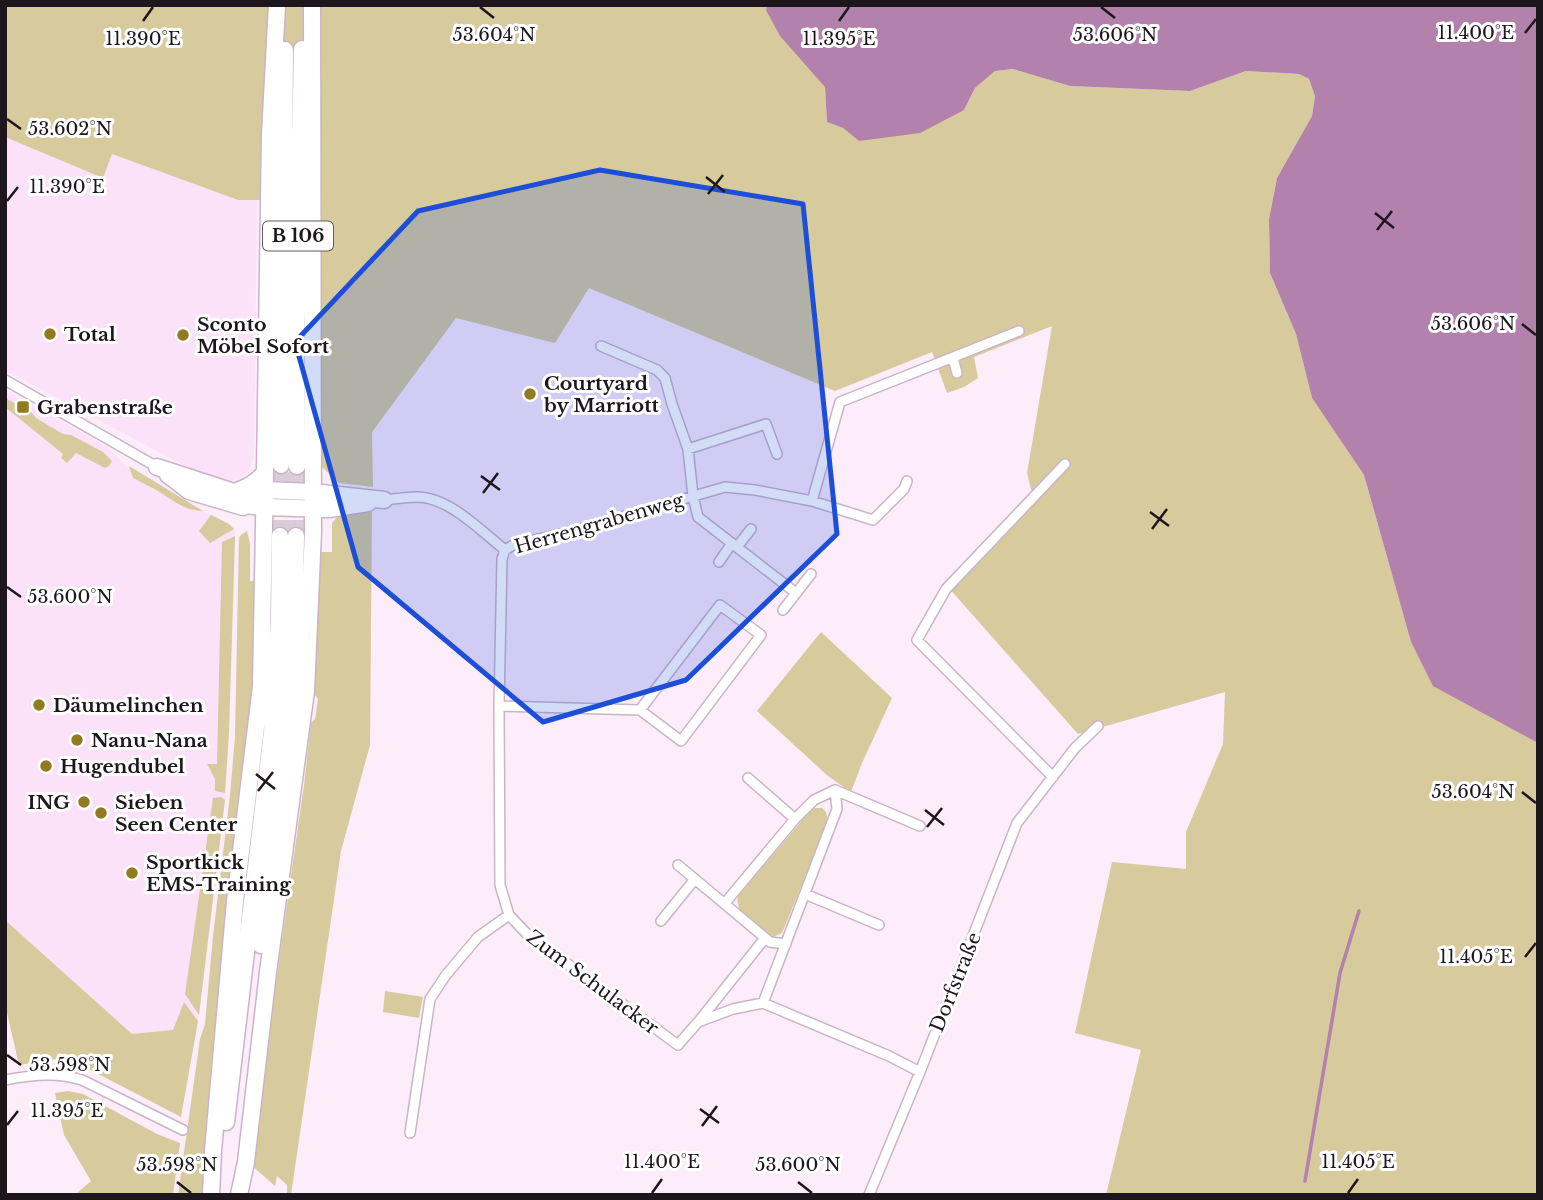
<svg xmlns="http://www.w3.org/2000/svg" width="1543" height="1200" viewBox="0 0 1543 1200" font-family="'Libre Baskerville',serif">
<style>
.built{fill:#fce2f9}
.green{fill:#d7ca9d}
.water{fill:#b281ac}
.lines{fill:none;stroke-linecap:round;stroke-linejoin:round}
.stream{stroke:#b281ac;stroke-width:3.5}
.highway-tunnel{stroke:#dbccd9;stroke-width:16;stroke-dasharray:16 8;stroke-linecap:butt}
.street-casing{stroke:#c9b5c6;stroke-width:12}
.highway-casing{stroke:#c9b5c6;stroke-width:19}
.street{stroke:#fff;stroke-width:9}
.highway{stroke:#fff;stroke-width:16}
.marked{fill:#1d4ed8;fill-opacity:0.2;stroke:#1d4ed8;stroke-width:5;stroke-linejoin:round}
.ticks{fill:none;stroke:#1d161c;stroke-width:2.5}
.poi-dot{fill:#927a21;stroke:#fff;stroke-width:2.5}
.labels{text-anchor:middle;stroke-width:6;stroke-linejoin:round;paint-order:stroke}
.shield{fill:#fff;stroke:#615c60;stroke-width:2}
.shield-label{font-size:18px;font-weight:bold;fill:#1d161c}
.poi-label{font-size:19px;font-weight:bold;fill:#1d161c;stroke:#fff;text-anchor:start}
.street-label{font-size:19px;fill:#1d161c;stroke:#fff}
.ticks-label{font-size:18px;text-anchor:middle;fill:#1d161c;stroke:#fff;stroke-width:6;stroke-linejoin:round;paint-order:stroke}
</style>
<rect width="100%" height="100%" fill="#fdecfa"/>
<!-- built -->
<path class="built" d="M5 137 103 178 112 154 238 200H257L254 456 249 471 239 479 223 482 187 467 5 370Z
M5 391 107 447 125 464 203 511 229 524 234 529 235 536 229 733 225 800 198 1021 187 1084 5 920Z"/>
<!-- green -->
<path class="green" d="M5 5H767L766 10 825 87 827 122 843 128 859 141 964 110 975 88 995 71 1013 69 1070 86 1190 91 1246 71 1299 74 1309 79 1315 96 1312 116 1277 178 1269 219 1270 273 1296 334 1312 398 1364 475 1411 642 1433 685 1538 743V1195H1106L1141 1050 1075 1033 1112 862 1186 869V832L1223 744 1225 692 1078 734 948 587 1033 497 1027 473 1052 326 974 357 978 378 964 387 947 393 932 352 835 391 589 288 555 343 456 318 372 432 373 487 339 483 322 467 321 204 257 200H238L112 154 103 178 5 137Z
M5 398 31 412 36 418 63 434 71 435 103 452 112 461 109 466 105 468 76 453 67 463 61 458 63 454 5 407Z
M129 466 203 511C182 510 175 501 158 491 149 486 141 482 133 478Z
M357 512H372L370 745 341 851 291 1195H287V1185L277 1176 275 1186 250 1164 304 785 311 723 315 719 318 699 314 694 321 552H332V523L340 514Z
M211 515 229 524 234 529 210 543 199 531Z
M247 531 250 544V581H255L258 647 204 1195H178L200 1039 205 1024 213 936 230 795 235 737 239 538 241 535Z
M235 536 229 733 225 793 215 791V779L207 764H217L222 542Z
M821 632 892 698 862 763 851 792 828 776 757 711Z
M221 797 225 800 199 1015 185 994 213 798Z
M814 808H822L826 812 828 821 782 933 773 937 768 936C756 926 734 914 738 896L810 811Z
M5 920 132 1034 173 1030 184 1002 198 1021 181 1117 81 1065 62 1058 19 1065 5 1004Z
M385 991 423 997 419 1018 383 1012Z
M68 1091 83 1094 157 1134 180 1143 173 1195H75L91 1181 64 1135 55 1093Z"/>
<!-- water -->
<path class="water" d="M767 5H1538V743L1433 686 1411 642 1364 475 1312 398 1296 334 1270 273 1269 219 1277 178 1312 116 1315 96 1309 79 1299 74 1246 71 1190 91 1070 86 1013 69 995 71 975 88 964 110 920 133 859 141 843 128 827 122 825 87 780 36 766 10Z"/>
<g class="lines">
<!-- stream -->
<path class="stream" d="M1305 1181 1340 973 1359 911"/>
<!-- highway-tunnel -->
<path class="highway-tunnel" d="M280 536 281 465
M296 536 297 466"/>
<defs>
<path id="street" d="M601 346 657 370 665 378 672 404 688 449 693 496 698 517 796 593
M953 358 957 373
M5 380 157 467
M688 449 766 424 777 454
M384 500C395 499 406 497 417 497 449 497 481 531 505 550L502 559 499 706 500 885 509 915 527 934 678 1045 698 1022 733 1009 763 1003 889 1056 920 1072
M812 501 840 402 1019 331
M737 547 751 529
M505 550 515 544 566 533 725 487 755 490 812 501 873 520 904 489 907 481
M719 562 732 543
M783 610 811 574
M499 706 640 710 681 741 761 635 720 605 640 710
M1053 777 917 640 946 589 1065 464
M748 778 795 819
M678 865 770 942 786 944
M805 894 879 925
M725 903 795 819 814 800 835 790 920 826
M661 921 695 879
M763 1003 837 809 835 790
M699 1021 765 938
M5 1080C31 1075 56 1072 82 1080L183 1130
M410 1133 430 999 446 975 478 937 509 915
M869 1195 920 1072 1017 823 1075 748 1098 726"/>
<path id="highway" d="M281 465 285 50
M297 466 296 337 302 49
M157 467 234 492 265 490 313 492 384 500
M168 475 189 491 243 507
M234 492C248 487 256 483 265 472L270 134 277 5
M234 504 265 507 329 509 368 503
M261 945 288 732 294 624 296 536
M226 1122 272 732 279 619 280 536
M211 1195 213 1151 235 901 261 686 265 472
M239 1195 246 1162 268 972 306 691 313 532 312 5"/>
</defs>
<!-- street casing -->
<use href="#street" class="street-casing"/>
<!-- highway casing -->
<use href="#highway" class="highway-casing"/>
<!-- street -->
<use href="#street" class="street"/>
<!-- highway -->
<use href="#highway" class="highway"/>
</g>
<!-- marked area -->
<path class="marked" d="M600 170 803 204 837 534 686 680 543 722 358 567 295 342 418 211Z"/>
<!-- ticks -->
<path class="ticks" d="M480 7 494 18M1101 7 1115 18M143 21 153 7M839 21 849 7M1525 33 1536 19M7 119 21 129M706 177 725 192M708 194 723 175M7 201 18 187M1375 213 1394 228M1377 230 1392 211M1522 324 1536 335M481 476 500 490M483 493 498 473M1150 512 1169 526M1152 529 1167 509M7 587 21 597M256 774 275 789M258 791 273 772M1522 792 1536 803M925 810 944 825M927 827 942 808M1525 957 1536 943M7 1055 21 1065M700 1109 719 1123M7 1125 18 1111M702 1126 717 1106M177 1182 191 1193M798 1182 812 1193M652 1193 662 1179M1348 1193 1358 1179"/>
<!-- markers -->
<g class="poi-dot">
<circle cx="50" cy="334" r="7"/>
<circle cx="183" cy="335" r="7"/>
<circle cx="530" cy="394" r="7"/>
<rect x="16" y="400" width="14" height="14" rx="3.5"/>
<circle cx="39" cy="705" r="7"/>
<circle cx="77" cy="740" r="7"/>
<circle cx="46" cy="766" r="7"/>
<circle cx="84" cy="802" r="7"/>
<circle cx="101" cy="813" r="7"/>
<circle cx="132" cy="873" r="7"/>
</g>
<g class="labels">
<!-- shield labels -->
<rect class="shield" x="263" y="221.5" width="70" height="29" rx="5"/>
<g class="shield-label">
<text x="298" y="242">B 106</text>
</g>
<!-- poi labels -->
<g class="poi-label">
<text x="197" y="331">Sconto<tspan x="197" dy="22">Möbel Sofort</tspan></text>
<text x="64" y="341">Total</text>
<text x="544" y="390">Courtyard<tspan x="544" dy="22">by Marriott</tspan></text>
<text x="37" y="414">Grabenstraße</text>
<text x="53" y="712">Däumelinchen</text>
<text x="91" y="747">Nanu-Nana</text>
<text x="60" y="773">Hugendubel</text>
<text x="70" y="809" text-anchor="end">ING</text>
<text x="115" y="809">Sieben<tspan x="115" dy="22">Seen Center</tspan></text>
<text x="146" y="869">Sportkick<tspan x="146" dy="22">EMS-Training</tspan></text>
</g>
<!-- street labels -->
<g class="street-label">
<text transform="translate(599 523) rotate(-16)" y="7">Herrengrabenweg</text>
<text transform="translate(593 982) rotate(37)" y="7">Zum Schulacker</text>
<text transform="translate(955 982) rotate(-68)" y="7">Dorfstraße</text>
</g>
</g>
<g class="ticks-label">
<text x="1476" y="39">11.400°E</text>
<text x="494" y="41">53.604°N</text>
<text x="1115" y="41">53.606°N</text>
<text x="143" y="45">11.390°E</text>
<text x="839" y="45">11.395°E</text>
<text x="70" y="135">53.602°N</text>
<text x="67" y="193">11.390°E</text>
<text x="1473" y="330">53.606°N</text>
<text x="70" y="603">53.600°N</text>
<text x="1473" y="798">53.604°N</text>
<text x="1476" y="963">11.405°E</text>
<text x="70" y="1071">53.598°N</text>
<text x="67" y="1117">11.395°E</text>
<text x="662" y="1168">11.400°E</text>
<text x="1358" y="1168">11.405°E</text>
<text x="177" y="1171">53.598°N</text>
<text x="798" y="1171">53.600°N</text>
</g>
<!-- border -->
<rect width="1543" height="1200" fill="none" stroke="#1d161c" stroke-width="14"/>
</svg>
